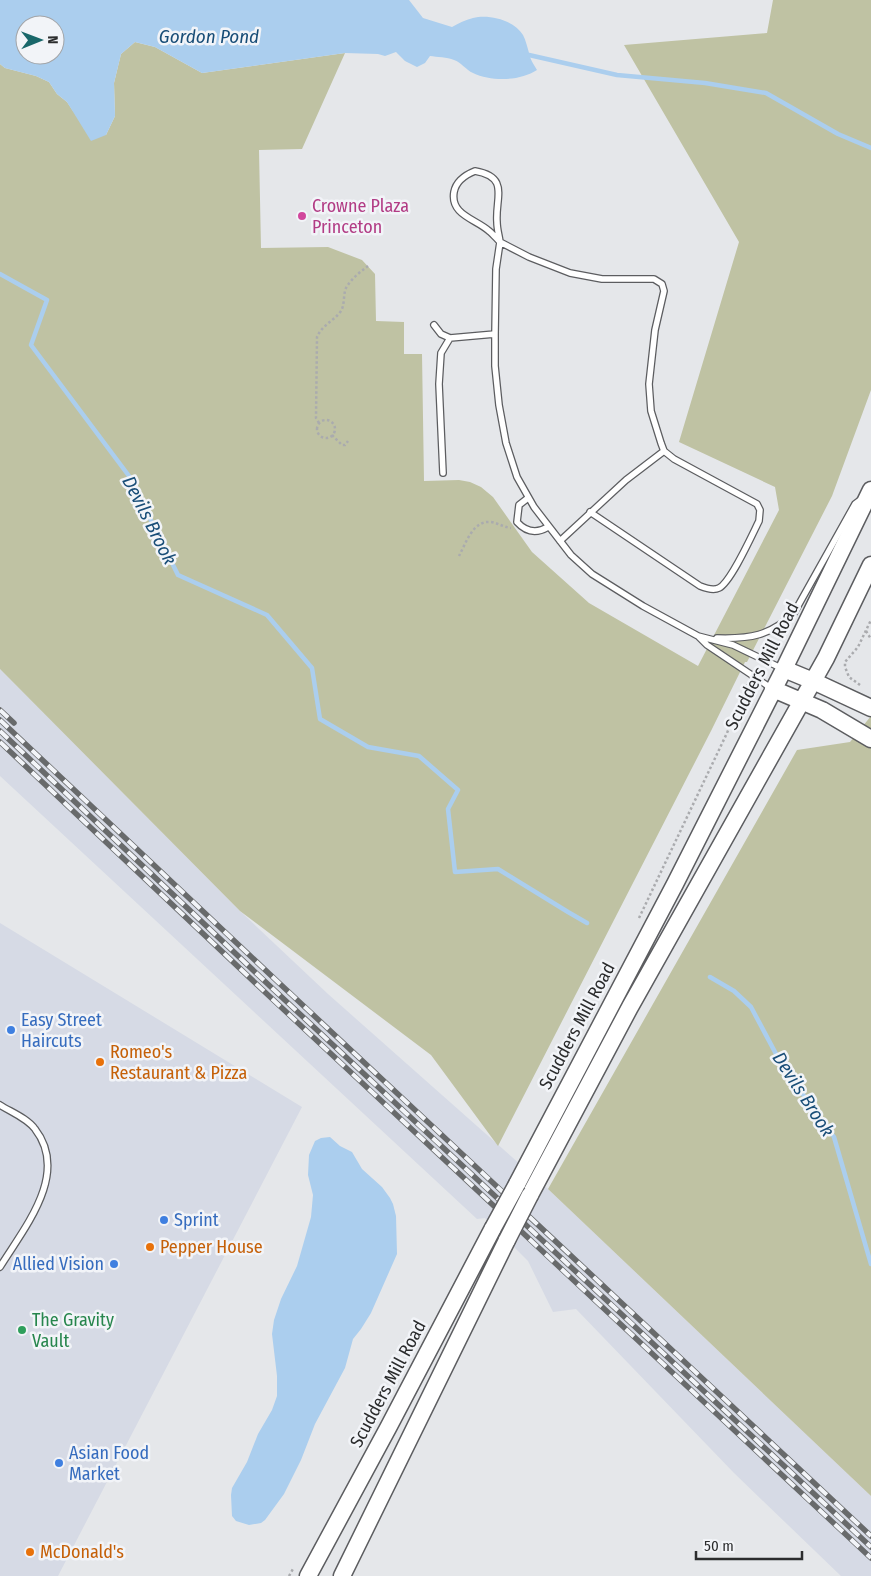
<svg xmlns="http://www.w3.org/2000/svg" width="871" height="1576" viewBox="0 0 871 1576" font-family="'Fira Sans Condensed',sans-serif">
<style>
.built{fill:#d6dae5}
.green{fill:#bfc2a3}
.water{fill:#abceee;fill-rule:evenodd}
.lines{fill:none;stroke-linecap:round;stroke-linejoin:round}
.stream{stroke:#abceee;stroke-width:4.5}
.lane-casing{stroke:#5c5d60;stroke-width:8}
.secondary-casing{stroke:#5c5d60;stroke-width:19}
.path{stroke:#aaabae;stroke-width:2.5;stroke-dasharray:2.5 2.5;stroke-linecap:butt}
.lane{stroke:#fff;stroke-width:5.5}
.secondary{stroke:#fff;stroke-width:16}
.rail-casing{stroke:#686a6b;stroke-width:5.5}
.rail{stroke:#f2f4f8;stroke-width:4;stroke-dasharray:11;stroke-linecap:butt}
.secondary-bridge-casing{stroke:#5c5d60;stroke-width:19;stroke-linecap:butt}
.secondary-bridge{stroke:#fff;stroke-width:16}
.hotel-dot{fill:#d1479c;stroke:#f2f4f8;stroke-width:2}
.shop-dot{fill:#3f7fe0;stroke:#f2f4f8;stroke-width:2}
.food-dot{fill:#e8710a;stroke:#f2f4f8;stroke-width:2}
.leisure-dot{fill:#2e9e5b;stroke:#f2f4f8;stroke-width:2}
.labels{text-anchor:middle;stroke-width:5;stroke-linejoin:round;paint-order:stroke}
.hotel-label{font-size:18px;fill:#b23c85;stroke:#f2f4f8;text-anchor:start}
.street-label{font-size:18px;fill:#2b2c2d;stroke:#f2f4f8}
.shop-label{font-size:18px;fill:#366cbe;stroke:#f2f4f8;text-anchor:start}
.food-label{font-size:18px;fill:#c56008;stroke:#f2f4f8;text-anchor:start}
.leisure-label{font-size:18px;fill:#27864d;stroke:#f2f4f8;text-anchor:start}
.water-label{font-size:19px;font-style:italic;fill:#184d77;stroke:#f2f4f8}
</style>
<rect width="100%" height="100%" fill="#e5e7ea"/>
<!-- built -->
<path class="built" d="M0 669 240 911 328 994 548 1189 871 1496V1576H841L734 1473 576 1309 553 1312 528 1261 485 1218 477 1219 0 776Z
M0 923 302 1107 58 1576H0Z"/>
<!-- green -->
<path class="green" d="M773 0H871V390L832 496 747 662H745L711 731 498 1146 431 1055 240 911 0 669V64L5 68 36 76 49 82 57 94 67 102 73 111 106 135 115 116 114 83 121 54 135 42 155 47 202 73 345 53 302 149 259 150 261 248 328 247 362 260 375 274 376 321 404 322V354H422L424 481 459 480 470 482 481 487 493 497 532 552 589 603 698 666 779 510 775 487 679 442 739 242 624 45 767 33Z
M871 716V1496L548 1189 797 750 850 742Z"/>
<!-- water -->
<path class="water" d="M0 0H409L423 18 452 27C459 23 465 20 473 18 489 14 514 20 523 35 526 41 527 46 529 53 530 59 534 65 537 70 520 81 492 82 473 73 466 70 461 62 454 60 447 57 437 57 430 56L425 63 417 67 405 61 396 52 385 56 378 54 345 53 202 73 155 47 135 42 121 54 114 83 115 116 106 135 91 141 67 102 57 94 49 82 36 76 5 68 0 64ZM25 25H55V55H25Z
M330 1137 340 1146 352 1152 362 1169 382 1187 390 1198 393 1204 396 1216 397 1254 371 1313 361 1329 353 1339 345 1368 315 1424 301 1460 284 1494 265 1520 261 1523 249 1525 236 1521 232 1516 231 1495 232 1488 247 1462 258 1434 272 1410 277 1396V1376L272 1334 274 1320 281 1299 297 1266 311 1217 313 1195 308 1175 309 1155 315 1141 321 1138Z"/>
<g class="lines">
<!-- stream -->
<path class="stream" d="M529 55 617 75 705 83 766 93 838 134 871 148
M0 274 47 300 31 345 129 476 178 575 267 615 312 668 320 719 368 747 419 756 458 790 448 809 455 872 498 869 568 912 587 923
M710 977 734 991 751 1007 783 1067 834 1137 871 1264"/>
<defs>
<path id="lane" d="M475 171C510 177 495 198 497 222 497 229 499 235 500 242 496 238 493 234 489 231 476 219 450 215 454 192 456 181 465 175 475 171Z
M434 325 441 334 450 338
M443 473 439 384 441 353 450 338 495 334
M528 498 519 505 517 522C526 532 536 534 548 527
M590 512 700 586C705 588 713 591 719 588 731 582 752 535 759 521L760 510 757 504 674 459 664 451 661 443 651 411 649 384 655 330 664 291 662 284 654 279H602L570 273 529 257 500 242 496 269 495 334V366L499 405 506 443 517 477 534 507 571 555 592 574 643 606 698 636 733 645 783 669
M560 541 626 480 664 451
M699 637 707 645 771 688
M717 638C750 639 770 636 794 613L855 504 859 501
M0 1105C11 1112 27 1118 35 1129 70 1174 24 1228 0 1267"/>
<path id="secondary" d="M784 669 813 681 871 708
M773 689 822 710 871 739
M517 1184 675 884 784 669 871 490
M530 1195 630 1007 826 658 871 565
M308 1576 388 1428 493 1228
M342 1576 507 1240"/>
</defs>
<!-- lane casing -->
<use href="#lane" class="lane-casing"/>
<!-- secondary casing -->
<use href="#secondary" class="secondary-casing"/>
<!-- path -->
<path class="path" d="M317 429a9 9 0 1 1 18 0a9 9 0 1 1-18 0Z
M319 423 316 418 317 337C322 325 334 321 341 311 345 304 343 295 346 288 351 279 360 272 368 266
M332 435 342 445H345L348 441
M459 556C466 543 473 520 491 522 498 523 503 527 511 528
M866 631 871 639
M860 685 849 677 845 667V662L858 647 871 620
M639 918 727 733 748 683
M289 1576 293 1569"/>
<!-- lane -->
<use href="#lane" class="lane"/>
<!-- secondary -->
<use href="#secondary" class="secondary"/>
<defs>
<path id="rail" d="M0 710 14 723
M0 720 278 982 871 1536
M0 731 272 988 871 1547
M0 742 267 994 871 1558"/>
</defs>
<!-- rail casing -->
<use href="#rail" class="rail-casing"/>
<!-- rail -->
<use href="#rail" class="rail"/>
<defs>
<path id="secondary-bridge" d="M493 1228 517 1184
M507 1240 530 1195"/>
</defs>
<!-- secondary-bridge casing -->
<use href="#secondary-bridge" class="secondary-bridge-casing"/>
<!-- secondary-bridge -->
<use href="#secondary-bridge" class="secondary-bridge"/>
</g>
<!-- markers -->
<circle class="hotel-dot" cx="302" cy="216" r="5"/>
<g class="shop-dot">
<circle cx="11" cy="1030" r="5"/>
<circle cx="164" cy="1220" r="5"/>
<circle cx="114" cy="1264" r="5"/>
<circle cx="59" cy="1463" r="5"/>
</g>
<g class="food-dot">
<circle cx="100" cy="1062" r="5"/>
<circle cx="150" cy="1247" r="5"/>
<circle cx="30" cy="1552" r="5"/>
</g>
<circle class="leisure-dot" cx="22" cy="1330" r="5"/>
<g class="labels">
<!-- hotel labels -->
<g class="hotel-label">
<text x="312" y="212">Crowne Plaza<tspan x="312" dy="21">Princeton</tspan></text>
</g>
<!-- street labels -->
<g class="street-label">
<text transform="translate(762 666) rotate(-63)" y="6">Scudders Mill Road</text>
<text transform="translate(577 1026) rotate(-62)" y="6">Scudders Mill Road</text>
<text transform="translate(388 1384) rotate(-62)" y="6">Scudders Mill Road</text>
</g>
<!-- shop labels -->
<g class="shop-label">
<text x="21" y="1026">Easy Street<tspan x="21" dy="21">Haircuts</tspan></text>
<text x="174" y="1226">Sprint</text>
<text x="104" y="1270" text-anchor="end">Allied Vision</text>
<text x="69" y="1459">Asian Food<tspan x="69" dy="21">Market</tspan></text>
</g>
<!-- food labels -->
<g class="food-label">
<text x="110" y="1058">Romeo's<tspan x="110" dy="21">Restaurant &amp; Pizza</tspan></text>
<text x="160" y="1253">Pepper House</text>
<text x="40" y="1558">McDonald's</text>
</g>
<!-- leisure labels -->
<g class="leisure-label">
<text x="32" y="1326">The Gravity<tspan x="32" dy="21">Vault</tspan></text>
</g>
<!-- water labels -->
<g class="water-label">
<text x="209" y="43">Gordon Pond</text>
<text transform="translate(150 520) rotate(63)" y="7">Devils Brook</text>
<text transform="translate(804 1094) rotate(57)" y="7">Devils Brook</text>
</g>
</g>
<!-- north arrow -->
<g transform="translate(40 40) rotate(89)"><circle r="24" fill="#f2f4f8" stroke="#a2a4a7"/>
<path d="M0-4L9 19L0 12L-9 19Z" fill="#19676a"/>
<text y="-8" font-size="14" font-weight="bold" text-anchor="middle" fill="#2b2c2d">N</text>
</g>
<!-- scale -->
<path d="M696 1551v8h106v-8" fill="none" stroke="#2b2c2d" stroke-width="2.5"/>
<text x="704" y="1551" font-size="15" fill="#2b2c2d" stroke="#f2f4f8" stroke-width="4" paint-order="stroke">50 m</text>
</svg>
